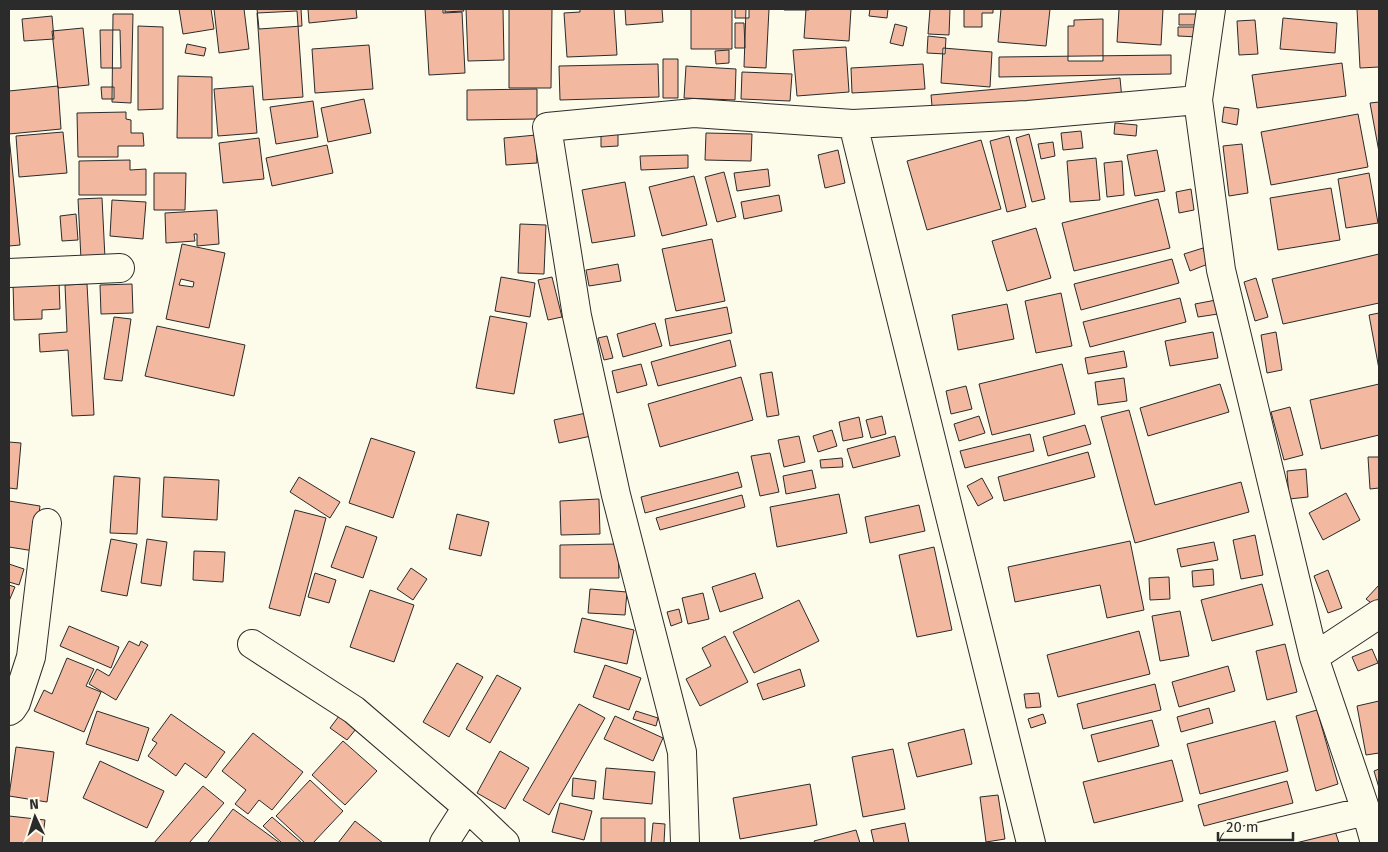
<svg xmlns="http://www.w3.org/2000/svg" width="1388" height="852" viewBox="0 0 1388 852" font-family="'Fira Sans',sans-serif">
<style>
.building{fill:#f2b8a0;stroke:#2b2b2b;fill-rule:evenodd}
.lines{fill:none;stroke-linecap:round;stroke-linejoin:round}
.minor-casing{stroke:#2b2b2b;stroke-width:30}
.minor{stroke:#fdfbea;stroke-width:28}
</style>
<rect width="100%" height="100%" fill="#fdfbea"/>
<!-- building -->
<path class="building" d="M179 9H211L214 29 183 34Z
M214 9H244L249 49 219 53Z
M257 9H301L302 26 259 29Z
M308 9H356L357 18 309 23Z
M425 9H443V13L462 12 465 73 429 75Z
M445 9H463L464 11 445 12Z
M466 9H503L504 60 468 61Z
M509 9H552L551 88H509Z
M580 9H614L617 55 567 57 564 13 580 12Z
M625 9H662L663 22 626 25Z
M691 9H732V49H691Z
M735 9H749V18H735Z
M746 9H769L766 68 744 67Z
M784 9H809V10H784Z
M806 9H851L849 41 804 38Z
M870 9H888L887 18 869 16Z
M930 9H950L949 35 928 34Z
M964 9H993V13H982V27H964Z
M1001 9H1050L1046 46 998 42Z
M1119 9H1163L1161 45 1117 42Z
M1357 9H1379V67L1360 68Z
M297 11 303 97 263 100 257 13Z
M113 14H133L131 103 112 102Z
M1179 14H1200V25H1179Z
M52 16 54 39 24 41 22 19Z
M1283 18 1337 23 1335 53 1280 49Z
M1103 19V61H1068V26H1074V20Z
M1255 20 1258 54 1239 55 1237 21Z
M735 23H744L745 48H735Z
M895 24 907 27 903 46 890 43Z
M138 26 163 27V109L138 110Z
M1178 27H1199V37L1178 36Z
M83 28 89 85 58 88 52 31Z
M100 30H120L121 68H101Z
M928 36 946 38 945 54 927 53Z
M187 44 206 48 204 56 185 53Z
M369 45 373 89 315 93 312 49Z
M846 47 849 92 797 96 793 50Z
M943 48 992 52 990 87 941 83Z
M729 50V63L716 64 715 51Z
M1171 55V74L999 77V57Z
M663 59H678V98H663Z
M1342 63 1346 96 1257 108 1252 75Z
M658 64 659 97 560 100 559 66Z
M923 64 925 89 852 93 851 68Z
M686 66 736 69 735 100 684 98Z
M742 72 792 74 790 101 741 99Z
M178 76 212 77V138H177Z
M1120 78 1122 99 933 117 931 95Z
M58 86 61 129 9 134V91Z
M253 86 257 133 218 136 214 89Z
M101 87H114V99H102Z
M537 89V119L467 120V90Z
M364 99 371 133 328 142 321 108Z
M313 101 318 137 276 144 270 107Z
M1379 102V152L1370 103Z
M1224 107 1239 109 1237 125 1222 122Z
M126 112V119L131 120V133H143L144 146H118V157H78L77 113Z
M1358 114 1368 167 1271 185 1261 132Z
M1115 123 1137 125 1136 136 1114 134Z
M1081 131 1083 148 1063 150 1061 133Z
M63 132 67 173 19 177 16 136Z
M618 133V146L601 147V134Z
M706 133 752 134 751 161 705 160Z
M1029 134 1045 199 1032 202 1016 138Z
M536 135 537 163 506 165 504 138Z
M9 136 20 245 9 246Z
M1009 136 1026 207 1007 212 990 141Z
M259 138 264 179 223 183 219 143Z
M981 140 1001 209 927 230 907 161Z
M1053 142 1055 156 1041 159 1038 144Z
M1242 144 1248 193 1229 196 1223 146Z
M327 145 333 173 272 186 266 158Z
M838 150 845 183 825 188 818 155Z
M1157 150 1165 191 1135 196 1127 155Z
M688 155V168L641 170 640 156Z
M1096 158 1100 200 1070 202 1067 161Z
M130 160V170L146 169V195H79V161Z
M1122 161 1124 195 1107 197 1104 163Z
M768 169 770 186 737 191 734 173Z
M724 172 736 217 717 222 705 177Z
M154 173H186L185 210H154Z
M1369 173 1378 223 1346 228 1338 179Z
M694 176 707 225 662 236 649 187Z
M625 182 635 236 592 243 582 190Z
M1331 188 1340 240 1278 250 1270 198Z
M1191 189 1194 210 1179 213 1176 192Z
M779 195 782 211 744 219 741 202Z
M102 198 105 258 81 259 78 199Z
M1158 199 1170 248 1074 271 1062 223Z
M112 200 146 202 143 239 110 236Z
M217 210 219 244 197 246V234H194L195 241 166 243 165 213Z
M76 214 78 240 62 241 60 216Z
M520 224 546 225 544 274 518 273Z
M1036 228 1051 278 1007 291 992 241Z
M712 239 725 301 676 311 662 249Z
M182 244 225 253 209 328 166 319ZM181 279 194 282 193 287 179 285Z
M1203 248 1208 264 1190 271 1184 254Z
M1379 254V303L1283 324 1272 279Z
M1172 259 1179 283 1081 310 1074 284Z
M618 264 621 281 589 286 586 270Z
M501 277 535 283 530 317 495 311Z
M552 277 562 317 548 320 538 280Z
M1256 278 1268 317 1255 321 1244 282Z
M59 282 60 309 42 310V319L14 320 13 283Z
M87 284 94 415 72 416 68 350 40 352 39 334 67 332 65 285Z
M132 284 133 313 101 314 100 285Z
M1061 293 1072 346 1036 353 1025 301Z
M1180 298 1186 322 1090 347 1083 322Z
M1216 300 1218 314 1198 317 1195 304Z
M1007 304 1014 339 958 350 952 315Z
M727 307 732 333 670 346 665 319Z
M1379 313V369L1369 315Z
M490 316 527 323 514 394 476 388Z
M114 317 131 319 122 381 104 379Z
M655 323 662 346 623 357 617 334Z
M157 326 245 345 234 396 145 376Z
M1213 332 1218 358 1170 366 1165 341Z
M1276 332 1282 370 1267 373 1261 335Z
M607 336 613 358 604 360 598 338Z
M730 340 736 366 658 386 651 362Z
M1124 351 1127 367 1088 374 1085 358Z
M641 364 647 385 617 393 612 371Z
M1062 364 1075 414 992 435 979 384Z
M772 372 779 415 767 417 760 374Z
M741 377 753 420 660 447 648 404Z
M1124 378 1127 401 1098 405 1095 382Z
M1220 384 1229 412 1148 436 1140 408Z
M1379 384V435L1321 449 1310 400Z
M966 386 972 409 951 414 946 391Z
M1290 407 1303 455 1284 460 1271 412Z
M1129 410 1155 505 1241 482 1249 512 1135 543 1101 417Z
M586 413 591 436 559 443 554 420Z
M882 416 886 434 871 438 866 420Z
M979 416 985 433 959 441 954 424Z
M859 417 863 437 843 441 839 422Z
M1085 425 1091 444 1048 456 1043 437Z
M832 430 837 446 818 452 813 436Z
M1030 434 1034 451 965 468 960 451Z
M799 436 805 462 784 467 778 440Z
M895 436 900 456 853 468 847 449Z
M371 438 415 452 393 518 349 503Z
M9 442 21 443 17 489 9 488Z
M1088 452 1095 477 1004 501 998 477Z
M770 453 779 492 760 496 751 456Z
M1368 457H1379V488L1370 489Z
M842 458 843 467 821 468 820 460Z
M1306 469 1308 497 1289 499 1287 471Z
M812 470 816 488 786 494 783 476Z
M738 472 742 487 645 513 641 497Z
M114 476 140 478 137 534 110 533Z
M164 477 219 480 217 520 162 517Z
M299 477 340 502 330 518 290 492Z
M982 478 993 498 978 506 967 486Z
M1346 493 1360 520 1323 540 1309 513Z
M839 494 847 533 777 547 770 507Z
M742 495 745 507 660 530 656 518Z
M599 499 600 534 561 535 560 501Z
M9 501 40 506 34 551 9 547Z
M919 505 925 531 870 543 865 517Z
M295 510 326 518 300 616 269 608Z
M457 514 489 522 481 556 449 549Z
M346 526 377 537 363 578 331 567Z
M1255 535 1263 575 1241 579 1233 540Z
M111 539 137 544 127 596 101 591Z
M147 539 167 542 161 586 141 583Z
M1130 541 1144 610 1107 618 1100 585 1015 602 1008 567Z
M1214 542 1218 560 1181 567 1177 549Z
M618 544 619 578H560V545Z
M934 547 952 630 917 637 899 555Z
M194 551 225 552 223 582 193 580Z
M9 564 24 569 19 585 9 582Z
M411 568 427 579 413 600 397 589Z
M1213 569 1214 585 1193 587 1192 571Z
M1328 570 1342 608 1328 613 1314 576Z
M315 573 336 580 329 603 308 597Z
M755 573 763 598 720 612 712 587Z
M1169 577 1170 599 1150 600 1149 578Z
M1262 584 1273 625 1212 641 1201 600Z
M9 585 15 587 9 601Z
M1379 585V602L1375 606 1366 599Z
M590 589 627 592 625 615 588 613Z
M370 590 414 605 394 662 350 647Z
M703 593 709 619 688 624 682 598Z
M799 600 819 641 754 673 733 632Z
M679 609 682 622 671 626 667 612Z
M1180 611 1189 656 1160 661 1152 616Z
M582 618 634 630 627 664 574 652Z
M69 626 119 647 111 668 60 646Z
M1139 631 1150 674 1058 697 1047 655Z
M725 636 748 682 700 706 686 679 711 666 702 648Z
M129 641 139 646 141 641 148 645 116 700 89 684 97 669 109 676Z
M1285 644 1297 692 1267 700 1256 651Z
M1372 649 1378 663 1358 671 1352 657Z
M67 658 94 669 86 686 101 692 84 732 34 711 44 690 52 694Z
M457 663 483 677 449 737 423 722Z
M605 665 641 678 629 710 593 697Z
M1228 666 1235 691 1179 707 1172 682Z
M800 669 805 686 763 700 757 684Z
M497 675 521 688 490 743 466 729Z
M1155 684 1161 710 1083 729 1077 704Z
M1039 693 1041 707 1026 708 1024 694Z
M1379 701V753L1366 755 1357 706Z
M579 704 605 718 549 815 523 800Z
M1209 708 1213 723 1181 732 1177 717Z
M1317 710 1338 784 1316 791 1296 716Z
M97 711 149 728 138 761 86 744Z
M636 711 658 718 656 726 633 719Z
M171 714 225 752 206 778 185 763 176 776 148 756 157 743 152 740Z
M1043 714 1046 723 1031 728 1028 719Z
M339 716 356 729 347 740 330 728Z
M615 716 663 738 653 761 604 739Z
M1152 720 1159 746 1098 762 1091 735Z
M1275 721 1288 771 1200 794 1187 744Z
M964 729 972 764 917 777 908 743Z
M253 733 303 772 272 810 259 800 248 814 235 804 246 790 222 771Z
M343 741 377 771 345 805 312 775Z
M16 747 54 752 47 802 9 796Z
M893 749 905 809 863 817 852 757Z
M500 751 529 768 505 809 477 793Z
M1172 760 1183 801 1094 823 1083 782Z
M100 761 164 791 147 828 83 798Z
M606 768 655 772 652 804 603 799Z
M1379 769V788L1374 771Z
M573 778 596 781 594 799 572 796Z
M310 780 343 811 313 843H305L276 816Z
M1287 781 1293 803 1204 826 1198 805Z
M810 784 817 825 740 839 733 798Z
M203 786 224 803 189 843H154Z
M998 795 1005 839 986 842 980 797Z
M560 803 592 811 584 840 552 832Z
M233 809 280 843H210L208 842Z
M9 816 45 820 42 843H9Z
M272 817 302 843H282L263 826Z
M601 818H645V843H601Z
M355 821 383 843H338Z
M653 823 665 824 664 843H651Z
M905 823 909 843H874L871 830Z
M856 830 860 843H815L814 841Z
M1335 831 1339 843H1288Z"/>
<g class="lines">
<defs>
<path id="minor" d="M1211 9 1198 100 1221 270 1314 657 1366 811 1375 843
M853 124 1031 843
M9 273 120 268
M252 644 354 710 467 807 505 843
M1314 657 1379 614
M9 711 12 709 16 703 31 657 47 523
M444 843 467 807
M685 843 682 752 616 495 577 316 547 127 694 113 853 124 1028 115 1198 100
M1234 843 1366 811"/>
</defs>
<!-- minor casing -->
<use href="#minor" class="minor-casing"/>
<!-- minor -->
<use href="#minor" class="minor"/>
</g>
<!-- border -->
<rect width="1388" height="852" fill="none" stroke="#2b2b2b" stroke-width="20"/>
<!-- north arrow -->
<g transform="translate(35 817) rotate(356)" stroke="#fdfbea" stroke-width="4" paint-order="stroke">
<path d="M0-4L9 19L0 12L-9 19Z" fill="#2b2b2b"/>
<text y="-8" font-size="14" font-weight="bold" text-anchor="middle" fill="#2b2b2b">N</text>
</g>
<!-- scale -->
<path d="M1218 832v8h75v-8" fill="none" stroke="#2b2b2b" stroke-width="2.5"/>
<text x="1226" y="832" font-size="15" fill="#2b2b2b" stroke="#fdfbea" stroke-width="4" paint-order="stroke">20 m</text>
</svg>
